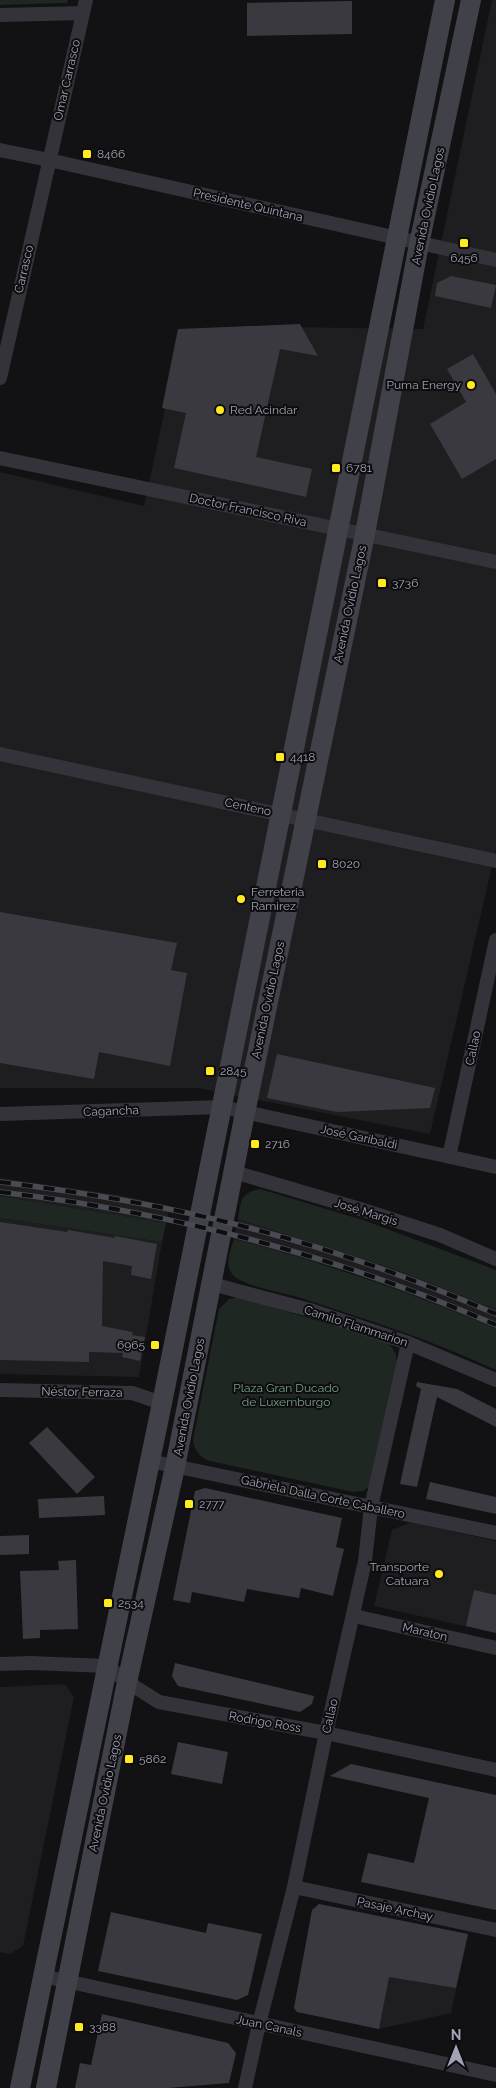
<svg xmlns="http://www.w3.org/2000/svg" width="496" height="2088" viewBox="0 0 496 2088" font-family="Raleway,sans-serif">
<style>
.built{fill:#1e1e21}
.green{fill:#1e2721}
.building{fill:#3a393f}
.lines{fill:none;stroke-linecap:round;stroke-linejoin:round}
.minor{stroke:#333339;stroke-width:14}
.secondary{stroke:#414149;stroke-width:20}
.rail-casing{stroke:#4a4a52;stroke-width:5.5}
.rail{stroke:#0d0d0f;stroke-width:4;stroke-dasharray:11;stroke-linecap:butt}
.poi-dot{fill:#ffea1f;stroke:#0d0d0f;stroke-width:2}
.labels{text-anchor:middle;stroke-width:4;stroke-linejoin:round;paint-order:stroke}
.street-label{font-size:12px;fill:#a2a3b5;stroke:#0d0d0f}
.poi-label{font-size:12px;fill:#a2a3b5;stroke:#0d0d0f;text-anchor:start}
.park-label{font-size:12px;fill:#78a284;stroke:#0d0d0f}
</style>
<rect width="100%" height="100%" fill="#121214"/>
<!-- built -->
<path class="built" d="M492 0H496V849L430 1134 198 1088H0V472L144 506 181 336 288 327 423 329Z
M0 1178 118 1195 170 1206 166 1223 0 1196Z
M0 1218 162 1242 139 1377 0 1374Z
M238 1219 397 1270 471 1298 496 1309V1329L423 1299 343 1270 234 1239Z
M411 1522 496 1541V1633L374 1606 392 1530Z
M65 1684 74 1697 23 1946 10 1954 0 1952V1687Z
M319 1904 468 1934 451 2013 379 2029 297 2012 294 2008 312 1910Z"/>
<!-- green -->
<path class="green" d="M0 0H68L67 3 0 5Z
M260 1189 366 1221 496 1270V1309L397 1270 238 1219C241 1201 240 1193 260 1189Z
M0 1196 166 1223 162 1242 0 1218Z
M234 1239C324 1263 410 1292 496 1329V1370C434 1341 369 1320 304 1299 287 1293 247 1287 235 1277 223 1267 230 1252 234 1239Z
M240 1297 386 1342C394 1348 396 1353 397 1363L370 1486 363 1491 353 1492 210 1461C199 1457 195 1451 193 1440L219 1309 229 1299Z"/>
<!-- building -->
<path class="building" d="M352 1V34L247 36V3Z
M451 276 496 285 491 308 435 296 437 283Z
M300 324 318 356 280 349 256 457 312 469 306 497 174 468 186 413 162 408 178 329Z
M473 354 496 394V459L462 479 430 424 466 402 447 369Z
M0 912 177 943 171 970 187 973 170 1066 99 1052 94 1079 0 1063Z
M277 1054 435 1088 430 1108 337 1112 267 1098Z
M0 1222 67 1232 68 1230 115 1238V1236L157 1244 151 1279 131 1275 132 1266 103 1261 102 1326 133 1332 132 1335 145 1337 140 1361 122 1357 123 1353 89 1352V1362L0 1360Z
M417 1382 457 1389 496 1409V1427L437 1397 417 1487 400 1484 421 1389 416 1386Z
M47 1427 95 1477 77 1494 29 1443Z
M430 1482 496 1497V1514L426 1499Z
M205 1488 342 1518 336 1547 344 1549 333 1596 301 1588 299 1598 247 1589 244 1602 192 1592 190 1603 173 1600 195 1491Z
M104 1496 105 1515 39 1518 38 1499Z
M29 1535V1554L0 1555V1536Z
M76 1560 78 1629 40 1630V1638L23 1639 20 1571 59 1570 58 1561Z
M474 1590 496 1595V1633L466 1626Z
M175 1663 314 1696 312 1704 300 1712 178 1686 172 1676Z
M178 1742 228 1752 222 1784 171 1774Z
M351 1764 496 1795V1910L361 1882 368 1853 414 1863 429 1798 330 1776Z
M319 1904 468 1934 456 1988 389 1977 379 2029 297 2012 294 2008 312 1910Z
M111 1912 206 1933 208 1923 262 1934 248 1995 237 2000 98 1971Z
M102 2014 228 2043 236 2053 229 2083 168 2088H75L80 2063 91 2065Z"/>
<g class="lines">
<!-- minor -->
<path class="minor" d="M0 15 83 13
M0 150 49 160 496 260
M0 378 86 0
M0 458 496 562
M0 754 496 861
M0 1114 222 1107 496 1167
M449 1157 496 940
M234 1172 360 1209 440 1235 496 1259
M212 1284 310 1310 408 1343 496 1380
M0 1390 132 1393 162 1403
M150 1461 496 1533
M354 1616 496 1648
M0 1664 30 1663 107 1666 127 1682 159 1702 326 1733 496 1770
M294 1887 496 1930
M43 1976 496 2075
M245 2088 259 2024 294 1887 326 1733 365 1561 371 1507 408 1343"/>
<!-- secondary -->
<path class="secondary" d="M20 2088 162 1403 445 0
M46 2088 127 1682 175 1467 245 1113 365 534 419 244 471 0"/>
<defs>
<path id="rail" d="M0 1182C82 1192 166 1206 246 1227 331 1249 415 1279 496 1314
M0 1192C171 1212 338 1256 496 1325"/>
</defs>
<!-- rail casing -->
<use href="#rail" class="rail-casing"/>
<!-- rail -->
<use href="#rail" class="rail"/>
</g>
<!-- markers -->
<g class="poi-dot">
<rect x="82" y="149" width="10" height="10" rx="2.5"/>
<rect x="459" y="238" width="10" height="10" rx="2.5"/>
<circle cx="471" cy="385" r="5"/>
<circle cx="220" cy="410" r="5"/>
<rect x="331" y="463" width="10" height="10" rx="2.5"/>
<rect x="377" y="578" width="10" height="10" rx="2.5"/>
<rect x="275" y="752" width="10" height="10" rx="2.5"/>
<rect x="317" y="859" width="10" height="10" rx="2.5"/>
<circle cx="241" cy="899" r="5"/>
<rect x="205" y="1066" width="10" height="10" rx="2.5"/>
<rect x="250" y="1139" width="10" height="10" rx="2.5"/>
<rect x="150" y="1340" width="10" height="10" rx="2.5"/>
<rect x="184" y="1499" width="10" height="10" rx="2.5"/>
<circle cx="439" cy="1574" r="5"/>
<rect x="103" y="1598" width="10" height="10" rx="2.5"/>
<rect x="124" y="1754" width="10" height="10" rx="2.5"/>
<rect x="74" y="2022" width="10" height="10" rx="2.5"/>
</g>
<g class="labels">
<!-- street labels -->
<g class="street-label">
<text transform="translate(67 80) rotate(-77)" y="4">Omar Carrasco</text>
<text transform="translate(248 205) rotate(13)" y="4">Presidente Quintana</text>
<text transform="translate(428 206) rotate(-78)" y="4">Avenida Ovidio Lagos</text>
<text transform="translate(24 269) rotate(-77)" y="4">Carrasco</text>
<text transform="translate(248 510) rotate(12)" y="4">Doctor Francisco Riva</text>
<text transform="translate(350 604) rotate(-78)" y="4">Avenida Ovidio Lagos</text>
<text transform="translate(248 807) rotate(12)" y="4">Centeno</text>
<text transform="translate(268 1000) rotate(-78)" y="4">Avenida Ovidio Lagos</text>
<text transform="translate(473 1048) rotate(-78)" y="4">Callao</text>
<text transform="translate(111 1111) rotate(-2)" y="4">Cagancha</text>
<text transform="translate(359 1137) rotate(12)" y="4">José Garibaldi</text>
<text transform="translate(366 1212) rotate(17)" y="4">José Margis</text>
<text transform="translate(356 1326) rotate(18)" y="4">Camilo Flammarion</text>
<text transform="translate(82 1392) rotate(1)" y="4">Néstor Ferraza</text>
<text transform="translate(189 1397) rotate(-79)" y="4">Avenida Ovidio Lagos</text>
<text transform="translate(323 1497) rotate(12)" y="4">Gabriela Dalla Corte Caballero</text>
<text transform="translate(425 1632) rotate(13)" y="4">Maraton</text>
<text transform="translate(330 1716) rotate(-77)" y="4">Callao</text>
<text transform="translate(265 1722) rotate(10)" y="4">Rodrigo Ross</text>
<text transform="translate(105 1793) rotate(-78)" y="4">Avenida Ovidio Lagos</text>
<text transform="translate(395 1909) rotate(12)" y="4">Pasaje Archay</text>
<text transform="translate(269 2026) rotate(12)" y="4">Juan Canals</text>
</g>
<!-- poi labels -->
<g class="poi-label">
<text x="97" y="158">8466</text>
<text x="464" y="262" text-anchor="middle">6456</text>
<text x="461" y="389" text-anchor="end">Puma Energy</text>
<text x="230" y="414">Red Acindar</text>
<text x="346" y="472">6781</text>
<text x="392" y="587">3736</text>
<text x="290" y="761">4418</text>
<text x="332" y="868">8020</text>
<text x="251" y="896">Ferreteria<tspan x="251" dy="14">Ramirez</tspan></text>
<text x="220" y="1075">2845</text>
<text x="265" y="1148">2716</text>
<text x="145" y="1349" text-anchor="end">6965</text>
<text x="199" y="1508">2777</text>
<text x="429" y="1571" text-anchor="end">Transporte<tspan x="429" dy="14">Catuara</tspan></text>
<text x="118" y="1607">2534</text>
<text x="139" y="1763">5862</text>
<text x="89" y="2031">3388</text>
</g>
<!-- park labels -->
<g class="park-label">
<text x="286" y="1392">Plaza Gran Ducado<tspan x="286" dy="14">de Luxemburgo</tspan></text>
</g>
</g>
<!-- north arrow -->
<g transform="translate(456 2048)" stroke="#0d0d0f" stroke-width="4" paint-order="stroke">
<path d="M0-4L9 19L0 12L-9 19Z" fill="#a2a3b5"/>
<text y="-8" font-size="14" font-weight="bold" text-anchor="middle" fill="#a2a3b5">N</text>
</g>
</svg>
